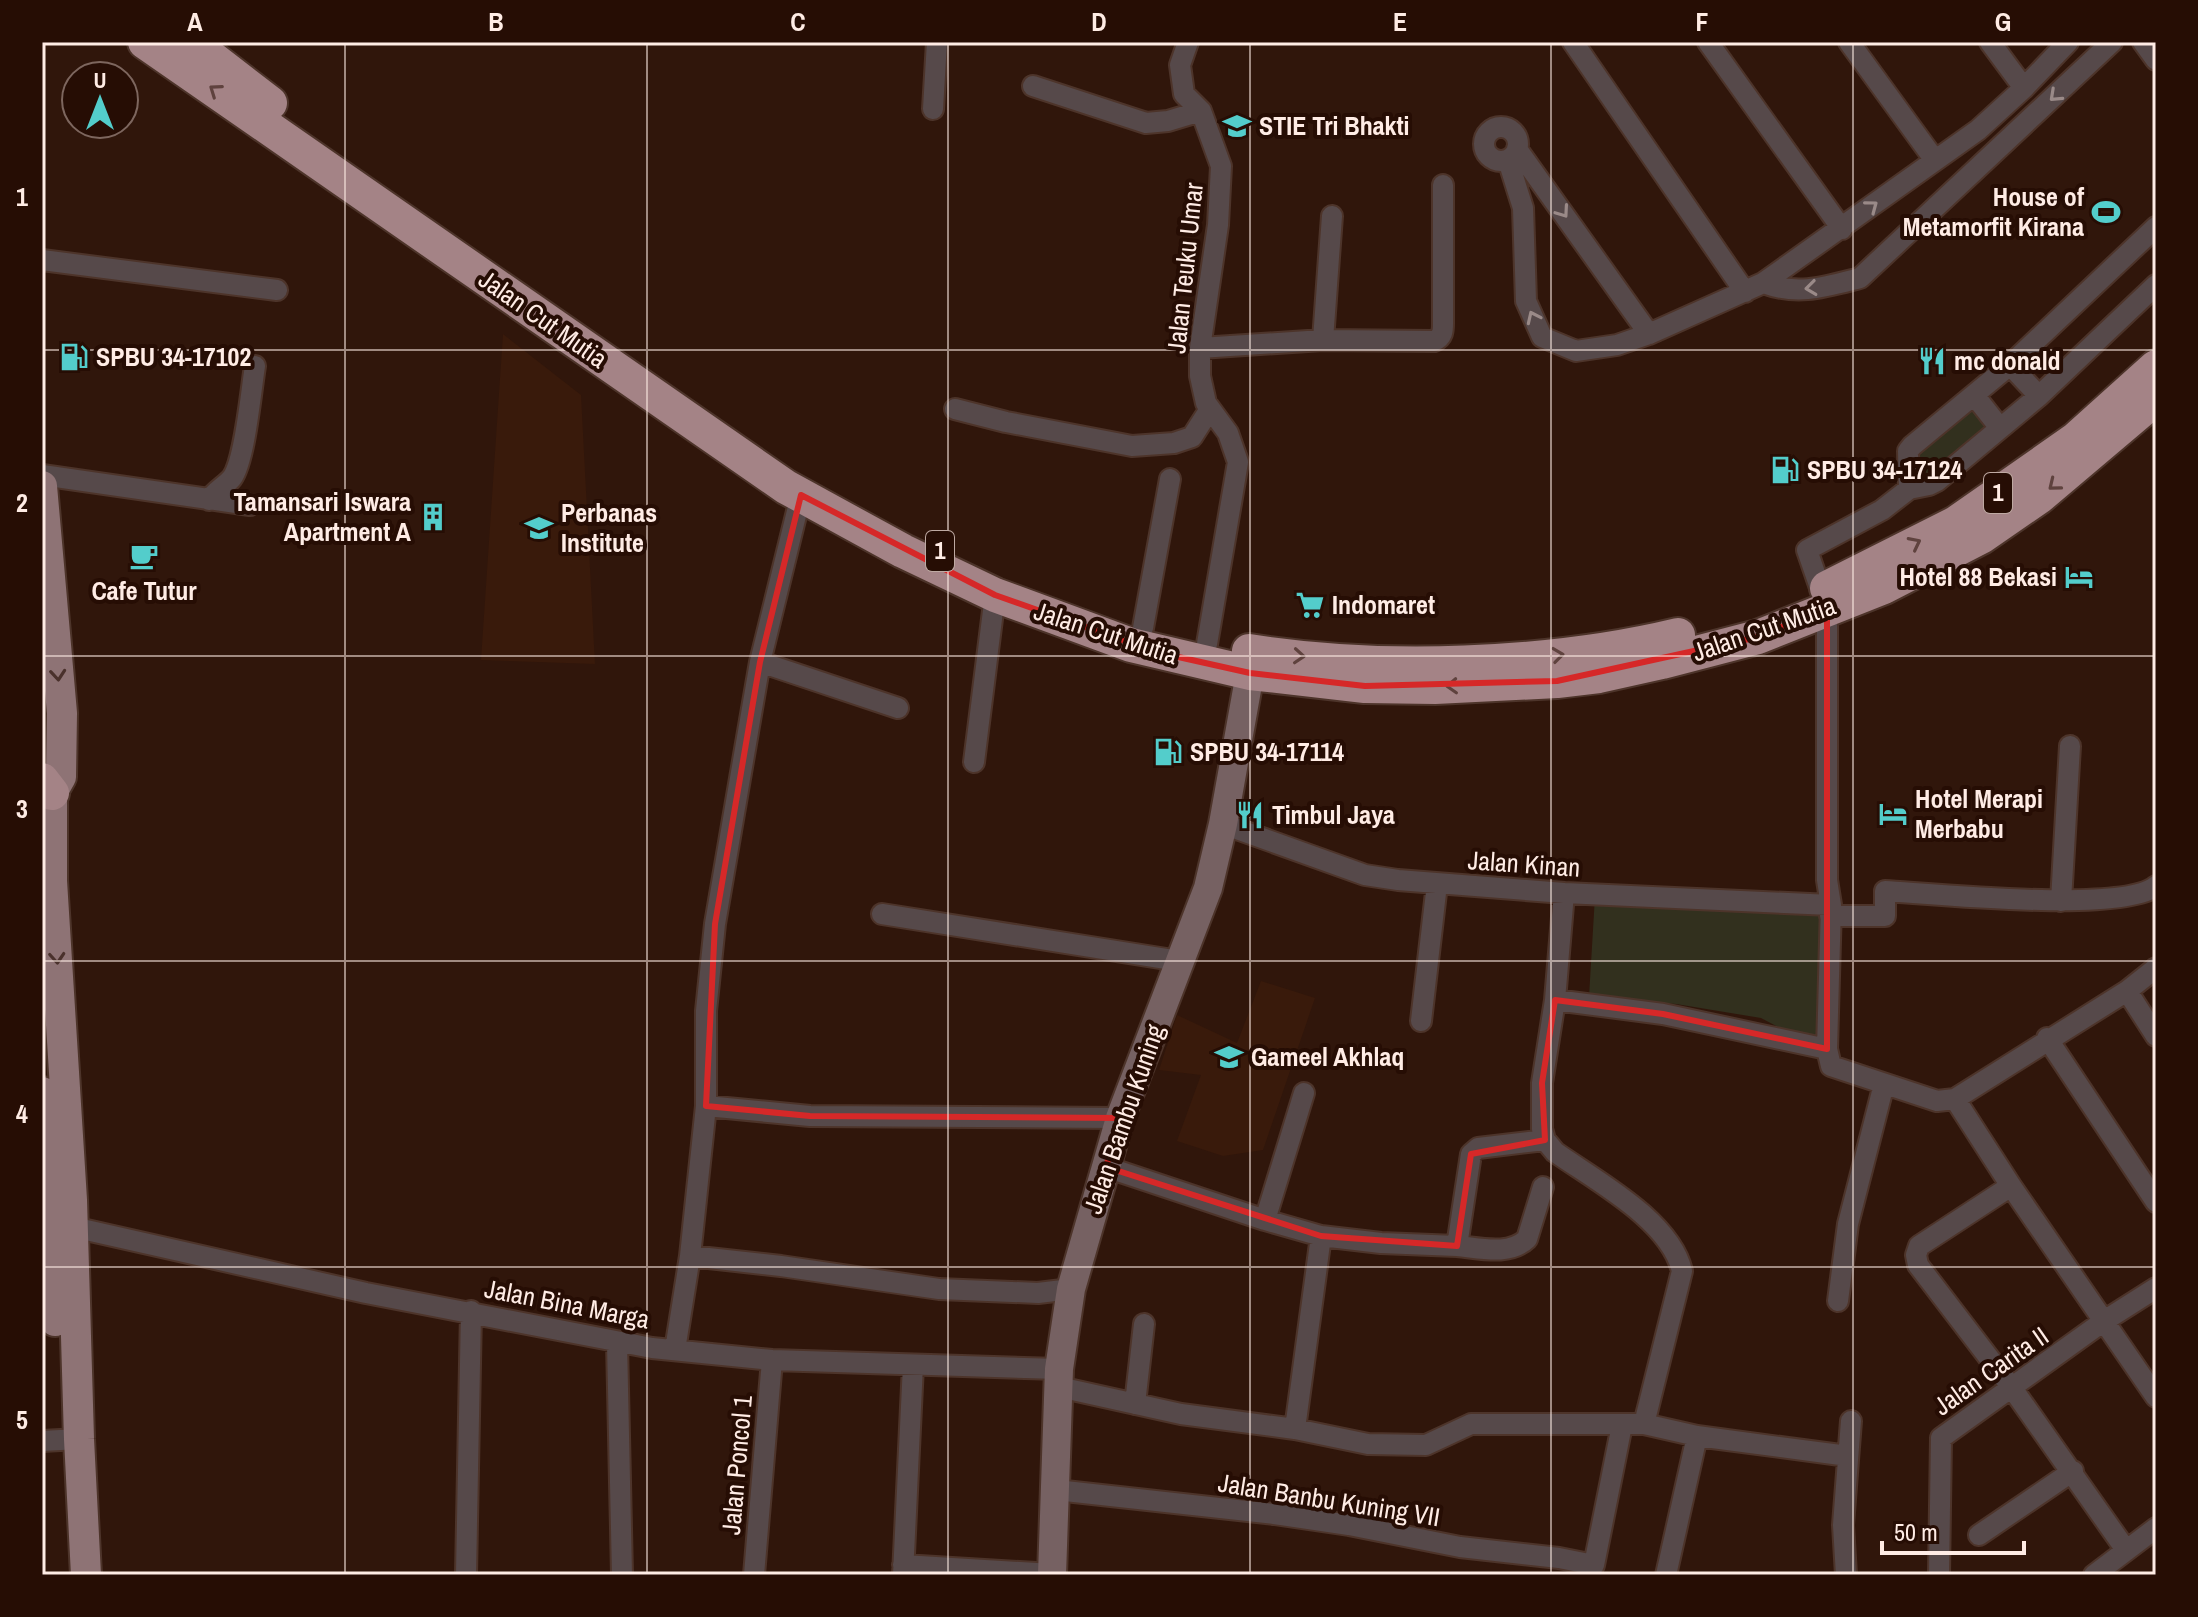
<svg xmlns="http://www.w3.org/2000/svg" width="2198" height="1617" viewBox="0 0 2198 1617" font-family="'Archivo Narrow',sans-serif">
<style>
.built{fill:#391a0b}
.green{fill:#32301e}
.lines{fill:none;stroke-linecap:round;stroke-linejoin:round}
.street-casing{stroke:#4d342a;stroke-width:24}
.secondary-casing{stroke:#4d342a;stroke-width:32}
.primary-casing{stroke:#4d342a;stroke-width:34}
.highway-casing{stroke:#4d342a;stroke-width:38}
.street{stroke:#56494a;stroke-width:20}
.secondary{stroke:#766162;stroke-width:28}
.primary{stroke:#8e7375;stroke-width:30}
.highway{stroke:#a48386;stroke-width:34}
.oneway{stroke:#5f423e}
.oneway2{stroke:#9a8a88}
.oneway3{stroke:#4a312c}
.marked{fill:none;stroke:#d62828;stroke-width:6;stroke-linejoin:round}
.grid{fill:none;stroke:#ffece5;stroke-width:2;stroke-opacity:0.55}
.labels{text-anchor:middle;stroke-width:8;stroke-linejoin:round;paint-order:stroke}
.shield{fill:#260d04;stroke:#bea9a2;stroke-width:2}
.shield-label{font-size:24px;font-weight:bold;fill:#ffece5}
.poi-label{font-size:26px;font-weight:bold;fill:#ffece5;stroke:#260d04;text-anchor:start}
.street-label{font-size:26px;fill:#ffece5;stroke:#260d04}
.neatline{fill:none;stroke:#ffece5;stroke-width:3}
.grid-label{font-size:26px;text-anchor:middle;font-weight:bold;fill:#ffece5}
</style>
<rect width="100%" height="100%" fill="#30160b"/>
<!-- built -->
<path class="built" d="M503 334 581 395 595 664 481 660Z
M1261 981 1315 998 1263 1150 1223 1156 1177 1141 1201 1075 1159 1070 1177 1015 1237 1043Z"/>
<!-- green -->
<path class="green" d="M1974 395 2000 428 1909 489 1911 442Z
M1595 896 1827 908 1818 1048 1761 1018 1676 1004 1589 997Z"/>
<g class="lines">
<defs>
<path id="street" d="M1188 42 1180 65 1184 94 1201 111 1221 166 1218 225 1200 348V376L1206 403 1228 433 1238 462 1207 644
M1573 42 1745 292
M1708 42 1842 229
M1849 42 1934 159
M1990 42 2024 88
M2143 42 2156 60
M1033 86 1146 123 1168 121 1201 111
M933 109 937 42
M1484 144a17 17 0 1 1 34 0a17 17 0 1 1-34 0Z
M1517 149 1649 334
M1508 160 1523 208 1526 301 1542 337 1576 351 1617 345 1649 334 1763 283 1978 130 2024 88 2068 42
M42 260 277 290
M1763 283C1798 296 1825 287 1860 278L2112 42
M2156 285 2039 396 1937 481 1929 485 1909 489 1882 510 1807 550 1827 608V880L1831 905 1827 1049 1831 1066 1937 1101 1955 1099 2127 991 2156 968
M1323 340 1332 216
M1200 348 1323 340 1434 341C1444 337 1443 329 1443 320V185
M2010 365 2039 396
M1974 395 2000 428
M955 409 1006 422 1132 446 1174 443 1192 437 1210 409
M42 475 250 505
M1909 489 1908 451 1912 446 2010 365 2156 227
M209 500C215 491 225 486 232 478 245 460 251 390 255 366
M1143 628 1170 479
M760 662 898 708
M974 762 995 595
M1223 824 1365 875 1398 880 1564 893 1831 905
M1564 893 1555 1000 1542 1083V1129L1545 1140 1555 1152C1596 1181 1670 1220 1682 1271L1644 1424
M2061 901 2070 746
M882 914 1179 961
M1830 916H1885V891C1935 894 2123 913 2156 886
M2127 991 2156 1036
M1555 1000 1663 1014 1827 1049
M1421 1021 1437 884
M2047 1038 2156 1202
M1955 1099 2011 1186 2156 1397
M706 1106 810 1116 1120 1118
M1106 1167 1265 1220 1321 1236 1381 1243 1457 1246 1471 1154 1478 1148 1545 1140
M2011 1186 1919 1246 1916 1255 1918 1265 2012 1388 2126 1550
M1265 1220 1304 1093
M73 1227 366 1293 652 1348 772 1360 1059 1369
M1457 1246C1480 1248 1509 1256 1527 1239L1543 1187
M690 1256 781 1266 939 1289 1038 1293 1071 1289
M1838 1301 1848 1224 1884 1084
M617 1342 622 1575
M675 1350 690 1256 706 1106V1011L715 924 760 662 801 495
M1059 1387 1181 1414 1295 1429 1368 1444 1426 1445 1471 1424H1644L1697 1436 1848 1456
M1135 1404 1144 1324
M1295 1429 1321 1236
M42 1441 79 1439
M1056 1490 1274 1514 1349 1525 1460 1547 1559 1558 1594 1565 1622 1425
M1979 1535 2073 1471
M903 1565 1053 1574
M466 1575 471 1311
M754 1575 772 1360
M903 1575 913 1365
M1666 1575 1697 1436
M1846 1575 1843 1525 1851 1421
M1939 1575 1941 1438 2104 1321 2156 1288
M2094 1575 2156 1528"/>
<path id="secondary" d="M1052 1575 1059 1369 1071 1289 1120 1118 1208 888 1223 824 1250 673"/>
<path id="primary" d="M42 486 62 713 61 777 52 793V881L72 1200 79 1439 86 1575
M42 1092 50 1193 55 1321"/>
<path id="highway" d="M145 42 786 487 903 551 995 595 1131 645 1250 673 1365 686 1435 687 1557 681 1599 676 1662 662 1758 637 1884 587 1981 537 2039 497 2156 398
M191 42 270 103
M1827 588 1956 523 2076 439 2156 367
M1249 651C1381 672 1549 666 1678 635
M42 780 52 793"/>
</defs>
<!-- street casing -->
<use href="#street" class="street-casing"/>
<!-- secondary casing -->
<use href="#secondary" class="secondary-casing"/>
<!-- primary casing -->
<use href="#primary" class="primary-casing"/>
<!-- highway casing -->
<use href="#highway" class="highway-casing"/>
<!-- street -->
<use href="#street" class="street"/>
<!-- secondary -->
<use href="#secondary" class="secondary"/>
<!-- primary -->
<use href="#primary" class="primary"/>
<!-- highway -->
<use href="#highway" class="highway"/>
</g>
<!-- one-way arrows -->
<defs><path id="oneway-chevron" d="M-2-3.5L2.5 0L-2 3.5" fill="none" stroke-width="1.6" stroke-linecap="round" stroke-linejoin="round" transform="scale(2)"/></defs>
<g class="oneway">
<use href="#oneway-chevron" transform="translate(215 90) rotate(-145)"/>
<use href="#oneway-chevron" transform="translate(2054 485) rotate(141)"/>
<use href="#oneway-chevron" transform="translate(1915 543) rotate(-27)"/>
<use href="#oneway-chevron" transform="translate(1558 655) rotate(-7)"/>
<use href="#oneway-chevron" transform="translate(1299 656) rotate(4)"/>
<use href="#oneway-chevron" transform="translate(1452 686) rotate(177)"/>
</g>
<g class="oneway2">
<use href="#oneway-chevron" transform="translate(2055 96) rotate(137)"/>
<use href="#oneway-chevron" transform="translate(1872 206) rotate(-37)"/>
<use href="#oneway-chevron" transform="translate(1563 212) rotate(55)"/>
<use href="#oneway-chevron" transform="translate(1811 288) rotate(173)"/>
<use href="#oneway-chevron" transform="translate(1533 317) rotate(-115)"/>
</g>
<g class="oneway3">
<use href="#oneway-chevron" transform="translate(58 675) rotate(85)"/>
<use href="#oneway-chevron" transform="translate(57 958) rotate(86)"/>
</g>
<!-- marked area -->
<path class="marked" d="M801 495 995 595 1156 652 1250 673 1365 686 1557 681 1758 637 1827 608V1049L1663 1014 1555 1000 1542 1083 1545 1140 1471 1154 1457 1246 1321 1236 1106 1167 1120 1118 810 1116 706 1106 715 924 760 662Z"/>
<!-- grid -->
<path class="grid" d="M345 42V1575M647 42V1575M948 42V1575M1250 42V1575M1551 42V1575M1853 42V1575M42 350H2156M42 656H2156M42 961H2156M42 1267H2156"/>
<!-- icons -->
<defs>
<symbol id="university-bare" viewBox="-9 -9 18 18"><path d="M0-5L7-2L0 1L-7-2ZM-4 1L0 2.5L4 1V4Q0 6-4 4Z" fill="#53cdcb" stroke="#260d04" stroke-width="2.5" paint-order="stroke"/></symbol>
<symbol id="stadium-bare" viewBox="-9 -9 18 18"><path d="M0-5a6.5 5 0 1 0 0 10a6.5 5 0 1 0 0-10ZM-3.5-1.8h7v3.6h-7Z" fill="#53cdcb" stroke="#260d04" stroke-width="2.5" paint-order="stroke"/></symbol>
<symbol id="fuel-bare" viewBox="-9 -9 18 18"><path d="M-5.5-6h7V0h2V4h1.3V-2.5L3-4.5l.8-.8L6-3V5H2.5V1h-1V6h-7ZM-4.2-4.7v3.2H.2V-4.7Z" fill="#53cdcb" stroke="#260d04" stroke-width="2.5" paint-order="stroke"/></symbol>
<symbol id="restaurant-bare" viewBox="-9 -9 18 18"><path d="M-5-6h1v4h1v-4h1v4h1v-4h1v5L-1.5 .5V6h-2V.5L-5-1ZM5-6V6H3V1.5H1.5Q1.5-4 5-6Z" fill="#53cdcb" stroke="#260d04" stroke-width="2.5" paint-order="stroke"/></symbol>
<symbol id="building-bare" viewBox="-9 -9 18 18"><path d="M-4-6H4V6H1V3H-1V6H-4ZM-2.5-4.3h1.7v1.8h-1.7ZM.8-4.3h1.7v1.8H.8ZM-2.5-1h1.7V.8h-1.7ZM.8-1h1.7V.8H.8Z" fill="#53cdcb" stroke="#260d04" stroke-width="2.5" paint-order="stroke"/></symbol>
<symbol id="school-bare" viewBox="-9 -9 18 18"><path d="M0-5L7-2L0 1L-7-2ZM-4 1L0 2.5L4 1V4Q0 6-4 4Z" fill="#53cdcb" stroke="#260d04" stroke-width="2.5" paint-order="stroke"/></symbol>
<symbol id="cafe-bare" viewBox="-9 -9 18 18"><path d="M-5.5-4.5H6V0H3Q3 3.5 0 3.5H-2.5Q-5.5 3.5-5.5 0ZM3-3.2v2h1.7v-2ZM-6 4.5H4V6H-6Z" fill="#53cdcb" stroke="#260d04" stroke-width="2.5" paint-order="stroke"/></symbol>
<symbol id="hotel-bare" viewBox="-9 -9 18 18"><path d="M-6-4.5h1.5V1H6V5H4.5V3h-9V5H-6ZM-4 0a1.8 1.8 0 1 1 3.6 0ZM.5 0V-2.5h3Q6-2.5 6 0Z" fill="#53cdcb" stroke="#260d04" stroke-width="2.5" paint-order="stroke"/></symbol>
<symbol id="supermarket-bare" viewBox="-9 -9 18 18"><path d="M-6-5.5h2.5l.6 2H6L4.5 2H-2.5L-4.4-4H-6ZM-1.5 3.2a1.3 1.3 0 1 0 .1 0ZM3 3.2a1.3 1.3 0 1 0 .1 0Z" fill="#53cdcb" stroke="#260d04" stroke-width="2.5" paint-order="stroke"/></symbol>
</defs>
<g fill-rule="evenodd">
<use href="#university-bare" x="1217" y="106" width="40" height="40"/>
<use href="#stadium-bare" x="2086" y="192" width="40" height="40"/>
<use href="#fuel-bare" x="54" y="337" width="40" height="40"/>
<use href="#restaurant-bare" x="1912" y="341" width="40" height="40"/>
<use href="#fuel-bare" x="1765" y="450" width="40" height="40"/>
<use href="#building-bare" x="413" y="497" width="40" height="40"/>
<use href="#school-bare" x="519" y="508" width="40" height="40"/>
<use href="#cafe-bare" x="124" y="536" width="40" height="40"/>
<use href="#hotel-bare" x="2059" y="557" width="40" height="40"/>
<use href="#supermarket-bare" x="1290" y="585" width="40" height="40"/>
<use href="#fuel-bare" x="1148" y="732" width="40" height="40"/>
<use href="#hotel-bare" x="1873" y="794" width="40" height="40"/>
<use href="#restaurant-bare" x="1230" y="795" width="40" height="40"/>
<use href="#school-bare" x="1209" y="1037" width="40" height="40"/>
</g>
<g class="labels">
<!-- shield labels -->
<g class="shield">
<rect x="1984" y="473" width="28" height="40" rx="6"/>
<rect x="926" y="531" width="28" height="40" rx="6"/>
</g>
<g class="shield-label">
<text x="1998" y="501">1</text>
<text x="940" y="559">1</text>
</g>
<!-- poi labels -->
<g class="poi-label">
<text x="1259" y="135">STIE Tri Bhakti</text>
<text x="2084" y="206" text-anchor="end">House of<tspan x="2084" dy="30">Metamorfit Kirana</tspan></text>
<text x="96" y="366">SPBU 34-17102</text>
<text x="1954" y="370">mc donald</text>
<text x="1807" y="479">SPBU 34-17124</text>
<text x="411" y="511" text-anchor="end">Tamansari Iswara<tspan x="411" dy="30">Apartment A</tspan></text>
<text x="561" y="522">Perbanas<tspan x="561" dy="30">Institute</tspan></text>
<text x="2057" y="586" text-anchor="end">Hotel 88 Bekasi</text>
<text x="144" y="600" text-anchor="middle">Cafe Tutur</text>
<text x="1332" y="614">Indomaret</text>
<text x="1190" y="761">SPBU 34-17114</text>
<text x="1915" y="808">Hotel Merapi<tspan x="1915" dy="30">Merbabu</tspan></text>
<text x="1272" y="824">Timbul Jaya</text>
<text x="1251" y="1066">Gameel Akhlaq</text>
</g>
<!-- street labels -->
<g class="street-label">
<text transform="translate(1185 268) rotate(-84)" y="9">Jalan Teuku Umar</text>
<text transform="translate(543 319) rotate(35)" y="9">Jalan Cut Mutia</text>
<text transform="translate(1764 629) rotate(-19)" y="9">Jalan Cut Mutia</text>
<text transform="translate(1106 633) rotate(18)" y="9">Jalan Cut Mutia</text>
<text transform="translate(1524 864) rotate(4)" y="9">Jalan Kinan</text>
<text transform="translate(1124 1119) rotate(-71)" y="9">Jalan Bambu Kuning</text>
<text transform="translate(567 1304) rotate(11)" y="9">Jalan Bina Marga</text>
<text transform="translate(1991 1371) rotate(-35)" y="9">Jalan Carita II</text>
<text transform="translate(737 1465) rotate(-85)" y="9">Jalan Poncol 1</text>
<text transform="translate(1329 1500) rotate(9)" y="9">Jalan Banbu Kuning VII</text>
</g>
</g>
<!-- border -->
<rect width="2198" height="1617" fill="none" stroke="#260d04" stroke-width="88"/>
<!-- north arrow -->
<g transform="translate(100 100)"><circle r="38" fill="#260d04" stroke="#7d665e" stroke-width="2"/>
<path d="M0-6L14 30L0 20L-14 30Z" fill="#53cdcb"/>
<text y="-12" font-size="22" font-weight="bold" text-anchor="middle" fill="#ffece5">U</text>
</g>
<!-- scale -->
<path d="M1882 1541v12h142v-12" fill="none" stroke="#ffece5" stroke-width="4"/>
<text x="1894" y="1541" font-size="24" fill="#ffece5" stroke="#260d04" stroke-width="6" paint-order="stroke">50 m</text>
<rect x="44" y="44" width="2110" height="1529" class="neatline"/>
<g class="grid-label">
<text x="195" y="31">A</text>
<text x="496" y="31">B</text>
<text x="798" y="31">C</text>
<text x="1099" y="31">D</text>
<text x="1400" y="31">E</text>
<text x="1702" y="31">F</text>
<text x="2003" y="31">G</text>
<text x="22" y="206">1</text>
<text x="22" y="512">2</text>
<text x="22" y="818">3</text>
<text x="22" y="1123">4</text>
<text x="22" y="1429">5</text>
</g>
</svg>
